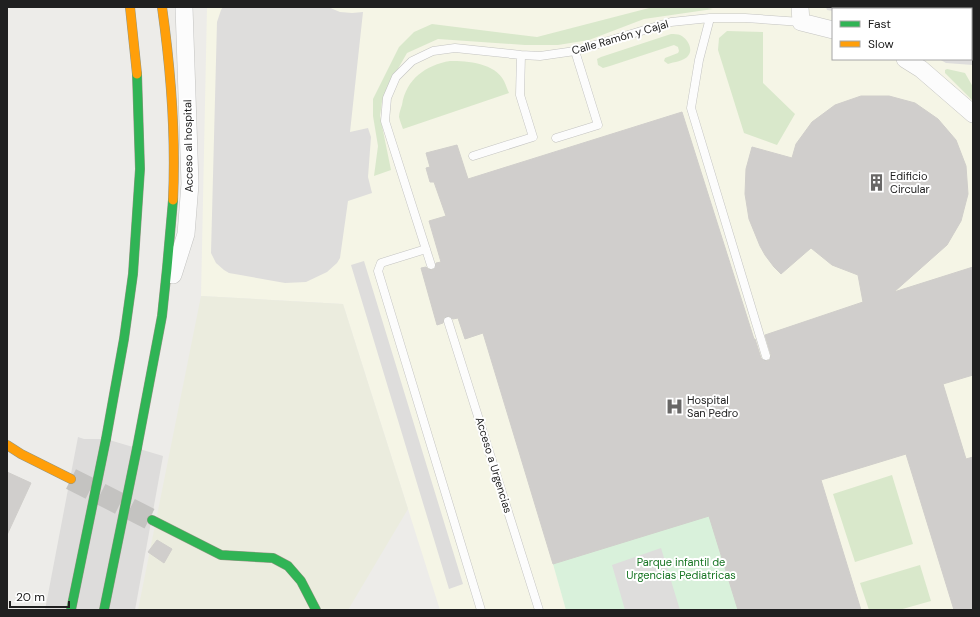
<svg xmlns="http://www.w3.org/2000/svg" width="980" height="617" viewBox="0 0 980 617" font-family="'DM Sans',sans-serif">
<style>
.education{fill:#f5f5e6;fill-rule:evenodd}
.farmland{fill:#ebecde}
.grass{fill:#d9e8cb}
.park{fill:#d9f1db}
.parking{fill:#dedddc}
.pier{fill:#dddcdb}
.building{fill:#d0cecc;stroke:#d0cecb}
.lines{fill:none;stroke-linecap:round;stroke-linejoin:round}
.secondary-tunnel{stroke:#c4c3c1;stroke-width:22;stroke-dasharray:22 11;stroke-linecap:butt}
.lane-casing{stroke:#c3c3c1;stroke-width:9}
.street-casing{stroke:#c3c3c1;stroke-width:18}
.fast-casing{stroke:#939683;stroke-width:10}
.slow-casing{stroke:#939683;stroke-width:10}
.lane{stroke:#fcfcfc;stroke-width:8}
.street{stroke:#fcfcfc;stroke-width:17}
.fast{stroke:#30b455;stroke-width:9}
.slow{stroke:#ff9f0a;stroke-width:9}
.fast-bridge-casing{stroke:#939683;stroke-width:10;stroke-linecap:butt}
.fast-bridge{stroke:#30b455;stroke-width:9}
.labels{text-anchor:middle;stroke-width:4;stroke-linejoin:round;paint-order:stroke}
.street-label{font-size:11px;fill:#202020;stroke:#fff}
.poi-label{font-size:11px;fill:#202020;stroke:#fff;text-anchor:start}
.park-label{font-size:11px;fill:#177523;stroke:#fff}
</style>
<rect width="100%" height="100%" fill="#edece9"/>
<!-- education -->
<path class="education" d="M207 7H973V610H440L343 304 201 296ZM833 9H971V59H833Z"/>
<!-- farmland -->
<path class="farmland" d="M201 296 343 304 408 509 348 610H138Z"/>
<!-- grass -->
<path class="grass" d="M653 7H702L713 9 644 19 589 40 558 45H525L438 39 407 53 387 88 382 102 380 116 391 170 374 176 378 146 373 116V99L399 47 414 32 432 24 537 37Z
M727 31 763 32V83L795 114 777 145 744 133 718 50 719 38Z
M671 34C674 34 678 34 680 35 687 38 694 49 688 56 684 61 674 62 668 64L664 61 665 58 678 53 679 51 678 47 674 45 610 66 603 68 598 65 597 59 601 57Z
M450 61C468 61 495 63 504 81 506 85 507 89 509 93L403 129C402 126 400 121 399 117 399 113 401 108 402 105 406 79 426 65 450 61Z
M947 69 965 73 973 87V101L945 73V70Z
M892 475 913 544 855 562 833 494Z
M920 565 931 601 899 610H869L860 583Z"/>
<!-- park -->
<path class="park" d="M709 515 738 610H566L553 564Z"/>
<!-- parking -->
<path class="parking" d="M223 7H328L340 12 352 13 363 12 350 132 368 128 371 137 368 177 372 193 348 201 340 258 337 263 327 272 306 282 285 283 229 273 224 270 216 263 211 253 217 22 221 10Z
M826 7H973V65L946 63 939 59H971V9H833V11L827 10Z
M364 261 463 584 449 589 351 265Z
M661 548 680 610H625L612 565Z"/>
<!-- pier -->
<path class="pier" d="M78 437 84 439H106L163 456 135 610H45Z"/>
<!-- building -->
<path class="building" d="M861 96H889L915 103 938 119 956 140 966 166 968 194 961 221 947 245 894 292 973 267V375L943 384 966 459 973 457V610H954L906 454 821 480 861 610H738L709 516 553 564 483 333 465 339 458 318 453 319 449 316 444 318 443 323 437 325 421 268 426 267 428 269 432 270 435 268 436 263 441 262 429 221 446 216 434 182H430L426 168 430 167 426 153 457 145 468 179 682 112 754 339H755L761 358 763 360 767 361 770 359 771 355 765 335 863 302 858 275 832 265 811 248 781 274 774 267 765 255 760 246 749 219 745 194 746 169 752 147 792 158 796 144 812 122 835 105Z
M7 472 31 483 7 535Z
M157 540 172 549 164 563 148 552Z"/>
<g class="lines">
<!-- secondary-tunnel -->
<path class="secondary-tunnel" d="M71 479 152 520"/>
<defs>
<path id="lane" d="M710 18 699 60 691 108 766 356
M556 138 598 125 575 51
M473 156 533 137 520 95 521 55
M426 249 381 263 378 271 481 610
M431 265 385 121 387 98 396 77 412 61 433 51 455 48 521 55 540 56 575 51 671 22 710 18H745L801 22
M448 321 539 610"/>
<path id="street" d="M800 7 801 22 833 30
M905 59 921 69 973 114
M173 275 186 234 190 184 184 7"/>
<path id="fast" d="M106 439 124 339 133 274 140 169 137 74
M137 448 162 316 167 268 173 200
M152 520 221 555 273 558 288 566 301 581 316 610"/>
<path id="slow" d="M130 7 137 74
M162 7C171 71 176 135 173 200
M7 445 21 454 71 479"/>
</defs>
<!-- lane casing -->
<use href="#lane" class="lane-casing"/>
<!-- street casing -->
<use href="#street" class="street-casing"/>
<!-- fast casing -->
<use href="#fast" class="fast-casing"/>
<!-- slow casing -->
<use href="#slow" class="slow-casing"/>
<!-- lane -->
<use href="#lane" class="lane"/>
<!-- street -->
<use href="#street" class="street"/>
<!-- fast -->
<use href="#fast" class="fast"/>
<!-- slow -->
<use href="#slow" class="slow"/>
<defs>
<path id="fast-bridge" d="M71 610 106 439
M104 610 137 448"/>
</defs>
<!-- fast-bridge casing -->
<use href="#fast-bridge" class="fast-bridge-casing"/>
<!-- fast-bridge -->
<use href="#fast-bridge" class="fast-bridge"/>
</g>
<!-- icons -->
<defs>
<symbol id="building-bare" viewBox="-9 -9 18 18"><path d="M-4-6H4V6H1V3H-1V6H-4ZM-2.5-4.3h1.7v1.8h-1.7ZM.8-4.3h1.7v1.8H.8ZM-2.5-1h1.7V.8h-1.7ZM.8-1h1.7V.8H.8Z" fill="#686766" stroke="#fff" stroke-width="2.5" paint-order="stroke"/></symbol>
<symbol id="hospital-bare" viewBox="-9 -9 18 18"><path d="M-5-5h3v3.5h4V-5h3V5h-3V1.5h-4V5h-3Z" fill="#686766" stroke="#fff" stroke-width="2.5" paint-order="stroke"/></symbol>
</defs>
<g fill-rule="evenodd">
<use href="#building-bare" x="864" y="170" width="25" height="25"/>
<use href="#hospital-bare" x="662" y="394" width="25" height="25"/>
</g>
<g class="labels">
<!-- street labels -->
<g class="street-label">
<text transform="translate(620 37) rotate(-16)" y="4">Calle Ramón y Cajal</text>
<text transform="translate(188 146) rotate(-91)" y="4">Acceso al hospital</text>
<text transform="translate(494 465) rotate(73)" y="4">Acceso a Urgencias</text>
</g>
<!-- poi labels -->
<g class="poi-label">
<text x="890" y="180">Edificio<tspan x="890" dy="13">Circular</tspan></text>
<text x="687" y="404">Hospital<tspan x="687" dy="13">San Pedro</tspan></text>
</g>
<!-- park labels -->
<g class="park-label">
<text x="681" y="566">Parque infantil de<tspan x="681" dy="13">Urgencias Pediatricas</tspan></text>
</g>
</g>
<!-- border -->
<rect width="980" height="617" fill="none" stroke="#202020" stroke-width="16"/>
<!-- legend -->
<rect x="832" y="8" width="140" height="52" fill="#ffffff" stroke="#a6a6a6"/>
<rect x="840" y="21" width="20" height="6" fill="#30b455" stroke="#a6a6a6"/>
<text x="868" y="28" font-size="12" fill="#202020">Fast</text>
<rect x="840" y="41" width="20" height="6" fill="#ff9f0a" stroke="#a6a6a6"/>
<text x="868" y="48" font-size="12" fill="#202020">Slow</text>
<!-- scale -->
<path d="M10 601v6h59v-6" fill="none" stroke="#202020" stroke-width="2"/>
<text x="16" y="601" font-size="12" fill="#202020" stroke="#ffffff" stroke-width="3" paint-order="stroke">20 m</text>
</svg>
